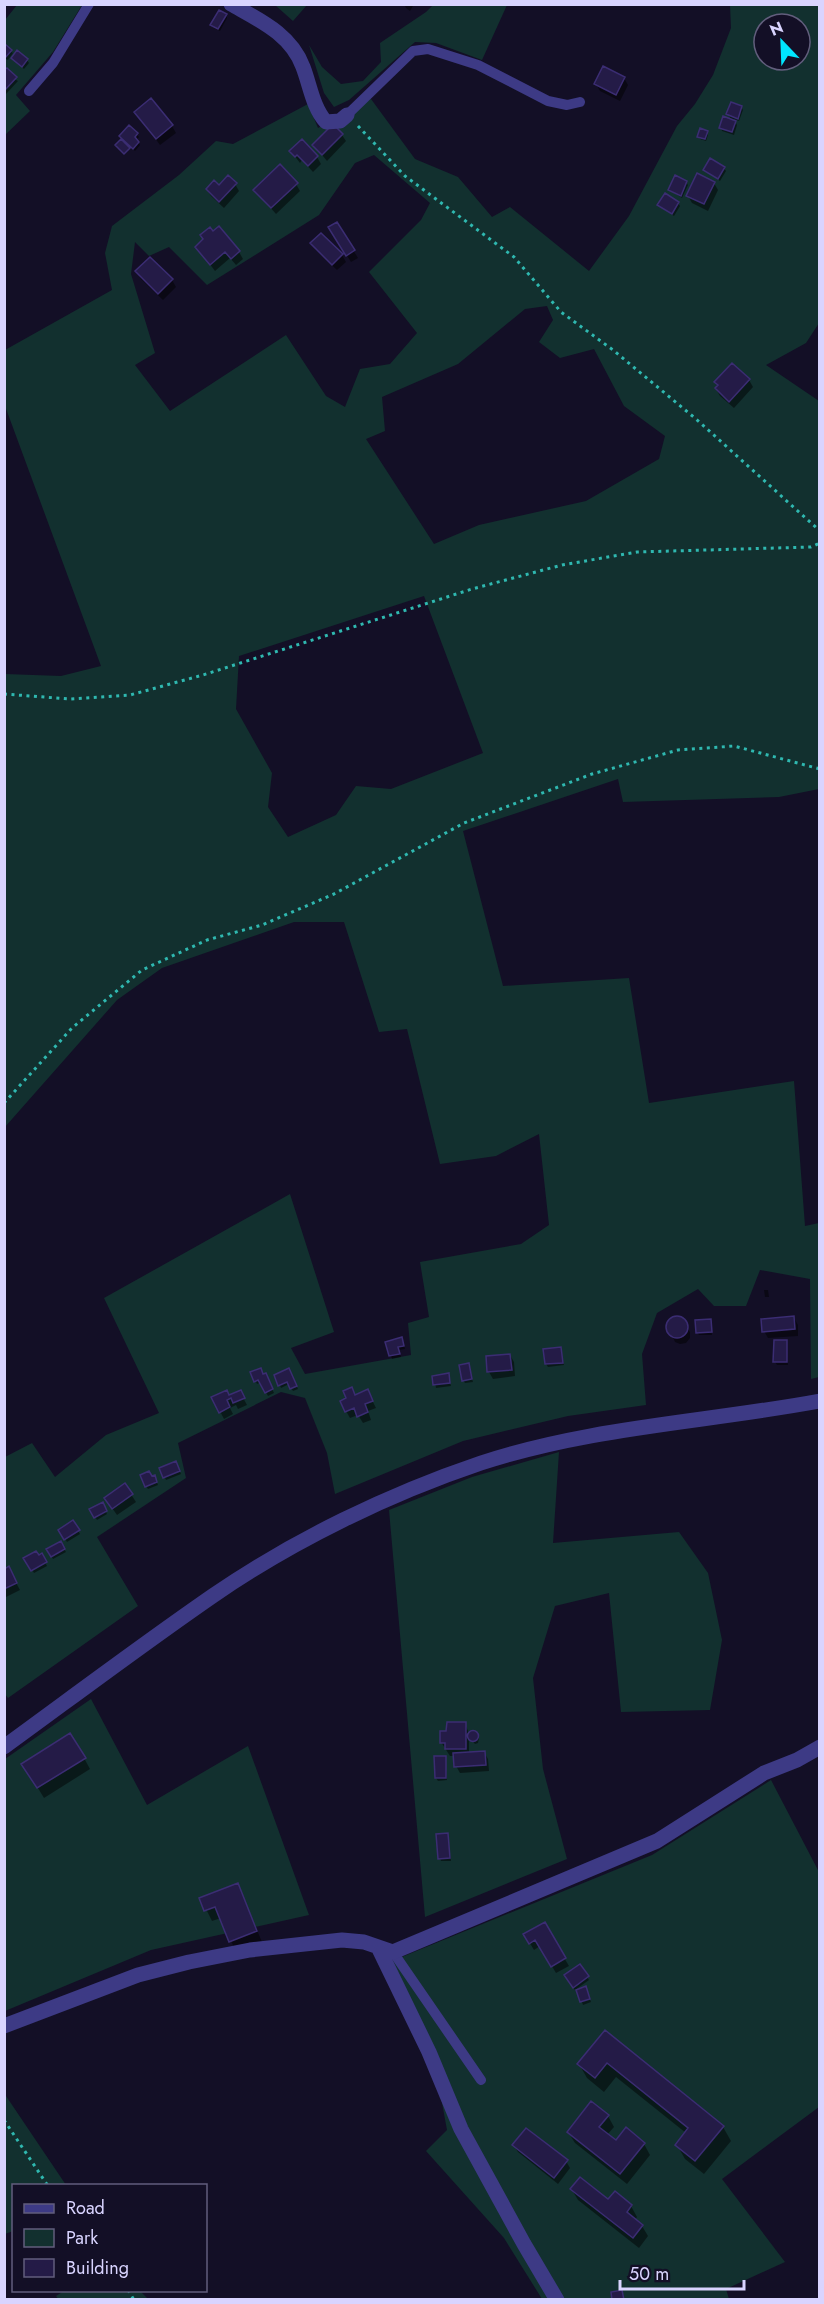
<svg xmlns="http://www.w3.org/2000/svg" width="824" height="2304" viewBox="0 0 824 2304" font-family="Jost,sans-serif">
<style>
.green{fill:#12302f;fill-rule:evenodd}
.shadow{fill:#0007}
.building{fill:#241b47;stroke:#3b2d73;stroke-width:1.5}
.lines{fill:none;stroke-linecap:round;stroke-linejoin:round}
.path{stroke:#2fb8b0;stroke-width:3;stroke-dasharray:3 4.5;stroke-linecap:butt}
.service{stroke:#3d3a85;stroke-width:10}
.minor{stroke:#3d3a85;stroke-width:15}
</style>
<rect width="100%" height="100%" fill="#130f26"/>
<!-- green -->
<path class="green" d="M17 5H82L53 52 16 95 30 111 5 135V20Z
M275 5H307L293 21Z
M433 5H507L482 60 436 43 415 42 349 100 334 107 324 93 309 45 322 67 341 84 363 81 381 62 380 43 426 12Z
M730 5H819V323L806 343 766 365 819 401V789L779 797 623 802 618 779 463 831 503 986 629 978 649 1103 794 1081 805 1226 819 1223V1377L811 1379 810 1279 760 1270 746 1306H714L698 1289 657 1313 642 1354 646 1405 568 1416 463 1441 335 1494 327 1453 305 1398 281 1392 178 1443 186 1478 97 1537 138 1606 8 1698 4 1693 5 1457 32 1443 55 1477 106 1435 159 1413 104 1298 290 1194 334 1332 291 1348 305 1374 411 1355 408 1323 429 1317 420 1262 521 1244 549 1225 539 1134 496 1156 440 1164 407 1029 379 1032 344 922H294L162 968 117 1000 5 1127V674L61 676 101 666 5 406V350L112 290 105 253 112 226 179 175 216 141 233 144 308 104 318 128 371 99 415 159 458 177 492 217 510 207 589 271 629 216 677 126 695 104 713 75 731 28ZM764 24H800V60H764ZM374 155 430 203 421 220 369 272 417 333 390 364 360 369 345 407 326 396 286 335 170 411 135 365 155 353 131 274 135 242 149 256 169 247 207 285 319 215 355 163ZM547 306 553 320 539 342 560 358 594 349 624 406 665 436 659 459 586 501 479 525 434 544 366 439 385 431 382 397 458 364 525 309ZM424 596 483 753 391 789 356 786 336 815 288 837 268 807 272 773 236 709 239 656Z
M559 1452 553 1543 679 1532 708 1573 722 1640 710 1710 621 1712 609 1593 555 1606 533 1678 543 1769 567 1859 425 1917 389 1510 472 1477Z
M91 1699 147 1805 248 1746 309 1915 151 1950 5 2011V1759Z
M771 1780 819 1872V2107L722 2179 785 2262 726 2289 729 2299H542L504 2238 426 2151 447 2130 436 2070 387 1963 652 1855Z
M4 2093 66 2185 14 2186 13 2231 5 2234Z
M140 2291 148 2299 59 2300 56 2296 64 2291Z"/>
<!-- shadow -->
<path class="shadow" d="M404 4H414L410 11 406 8Z
M226 15 227 18 220 31 214 28 212 25Z
M4 47 13 53 8 60 4 58Z
M13 58 27 60 29 63 24 69Z
M4 73 18 81 6 94 4 93Z
M624 78 628 85 620 101 600 91 596 84Z
M741 107 743 110 739 121 734 119 737 125 734 135 722 131 721 128 732 121 728 114Z
M136 112 172 126 176 133 160 145Z
M129 127 139 137 136 140 140 145 135 151 123 139Z
M707 132 708 135 706 141 700 139 699 137Z
M342 135 346 141 327 161 314 145Z
M291 151 317 157 321 164 313 172 302 160 300 163Z
M724 168 726 171 720 181 705 170Z
M686 182 688 185 682 198 670 190Z
M714 183 718 190 708 211 692 203 688 196Z
M235 184 239 191 224 208 211 196 207 190Z
M296 184 300 191 276 214 255 190Z
M678 203 680 206 674 216 659 205Z
M337 224 358 258 351 262 330 228Z
M312 244 342 255 346 262 337 270 316 250Z
M197 247 239 252 243 259 236 265 230 258 215 271Z
M137 272 172 280 176 287 163 300 141 279Z
M749 380 753 387 734 408 720 396 716 389 718 386 716 382Z
M764 1290H768L769 1297H765Z
M678 1318 690 1332V1338L686 1343 680 1344 675 1342 668 1326 673 1319Z
M794 1318 798 1325V1336L768 1338 764 1331Z
M710 1321 712 1335H699L697 1332Z
M786 1341 788 1365H777L775 1362Z
M403 1342 405 1349 399 1350 401 1357 392 1359 387 1343Z
M561 1349 564 1365 548 1367 546 1364Z
M510 1355 514 1362 515 1376 493 1379 489 1372 487 1358Z
M468 1365 473 1382 465 1383 463 1380Z
M289 1370 298 1389 293 1391 289 1384 281 1388 276 1376Z
M252 1373 265 1374 274 1393 268 1396 261 1382 257 1384Z
M448 1375 451 1386 436 1388 434 1377Z
M240 1392 247 1405 238 1409 236 1405 230 1408 233 1414 224 1419 213 1398 229 1397Z
M355 1396H370L376 1408 368 1411 371 1420 363 1423 358 1415 350 1418 346 1411Z
M176 1463 181 1474 166 1480 161 1469Z
M156 1480 158 1485 148 1489 146 1486Z
M125 1485 136 1502 117 1515 110 1505Z
M102 1504 107 1514 97 1520 91 1510Z
M73 1522 80 1534 67 1542 60 1530Z
M60 1543 66 1552 53 1559 48 1550Z
M41 1555 47 1566 34 1573 25 1558Z
M4 1568 6 1570 8 1568 20 1590 4 1598Z
M465 1724 469 1733H475L479 1738 478 1743 475 1744 469 1737V1753L484 1752 488 1759 489 1771 460 1773 456 1766 455 1756H450L441 1742 448 1732Z
M445 1757 447 1780 438 1781 436 1778Z
M84 1758 90 1769 44 1798 30 1775Z
M447 1835 451 1861H441L440 1858Z
M238 1885 262 1942 236 1952 221 1918 212 1921 201 1899Z
M544 1924 569 1966 556 1973 540 1946 534 1950 525 1935Z
M580 1966 589 1980 575 1990 566 1976Z
M578 1991H587L591 2002 583 2005Z
M605 2032 723 2127 731 2141 704 2174 685 2159 677 2145 686 2133 616 2077 604 2092 587 2078 579 2064Z
M608 2116 614 2127 607 2135 616 2142 644 2144 650 2155 627 2184 575 2143 568 2132Z
M514 2146 566 2161 570 2168 558 2184 518 2152Z
M572 2190 608 2201 631 2206 637 2217 635 2220 642 2226 648 2236 639 2248 578 2200Z"/>
<!-- building -->
<path class="building" d="M219 10 227 14 218 29 210 25Z
M5 44 12 50 5 58 4 57Z
M17 50 28 59 22 67 11 58Z
M603 66 625 77 616 95 594 84Z
M7 68 17 77 4 91V70Z
M151 98 173 125 156 139 134 112Z
M731 102 742 106 738 119 726 114Z
M723 116 736 121 732 132 719 128Z
M333 124 343 134 322 155 312 145Z
M129 125 138 133 135 137 139 142 133 149 119 136Z
M700 128 708 131 705 139 697 137Z
M121 139 130 148 124 154 115 145Z
M302 139 318 156 308 166 297 155 295 157 289 151Z
M710 158 725 167 718 179 703 170Z
M280 164 298 183 271 208 253 190Z
M697 173 715 182 704 204 686 196Z
M228 175 237 183 219 202 206 189 214 180 219 185Z
M675 175 687 181 681 196 668 190Z
M665 193 679 202 672 214 657 205Z
M337 222 355 250 346 256 328 227Z
M219 226 240 251 231 259 225 252 210 265 195 247 203 239 200 235 210 227 213 231Z
M321 233 343 254 332 265 310 243Z
M150 257 173 279 158 294 135 271Z
M732 363 750 379 729 402 715 388 718 385 714 382Z
M794 1316 795 1329 762 1332 761 1319Z
M666 1327a11 11 0 1 1 22 0a11 11 0 1 1-22 0Z
M711 1319 712 1332 696 1333 695 1320Z
M402 1337 404 1346 398 1347 400 1354 389 1356 385 1342Z
M774 1340H787V1362H773Z
M561 1347 563 1363 545 1364 543 1349Z
M510 1354 512 1370 487 1372 486 1356Z
M469 1363 472 1379 462 1381 459 1365Z
M261 1368 263 1374 266 1373 273 1389 265 1393 258 1380 254 1382 250 1372Z
M289 1368 297 1386 290 1389 287 1382 278 1386 274 1375Z
M449 1373 450 1383 433 1385 432 1376Z
M352 1387 355 1395 368 1389 373 1401 365 1404 368 1412 357 1417 354 1408 345 1412 340 1401 346 1398 343 1391Z
M227 1390 229 1395 241 1390 245 1398 233 1403 231 1398 227 1400 230 1407 219 1413 211 1397Z
M176 1461 180 1471 163 1478 159 1468Z
M149 1471 152 1476 155 1475 157 1482 145 1487 140 1475Z
M125 1483 133 1494 112 1509 104 1498Z
M103 1502 107 1511 94 1518 89 1509Z
M73 1520 80 1530 64 1540 58 1530Z
M61 1541 65 1549 51 1557 46 1549Z
M36 1551 39 1555 42 1553 47 1562 31 1571 23 1558Z
M4 1565 6 1568 9 1566 17 1583 4 1589Z
M447 1722H466V1749H445V1743H440V1731H446Z
M467.5 1736a5.5 5.5 0 1 1 11 0a5.5 5.5 0 1 1-11 0Z
M70 1733 86 1758 37 1788 21 1764Z
M485 1751 486 1765 454 1767 453 1753Z
M434 1756H446V1778H435Z
M448 1833 450 1858 438 1859 436 1834Z
M238 1883 257 1931 229 1942 215 1907 204 1911 199 1898Z
M545 1922 566 1958 551 1967 535 1940 529 1944 523 1934Z
M580 1964 589 1976 573 1988 564 1975Z
M586 1986 590 1999 580 2002 576 1990Z
M605 2030 724 2126 695 2161 675 2145 688 2128 607 2063 595 2078 577 2064Z
M591 2101 609 2115 599 2127 616 2140 626 2127 645 2143 620 2174 567 2132Z
M526 2128 568 2160 554 2178 512 2145Z
M580 2177 608 2199 615 2191 632 2205 627 2212 643 2225 633 2238 570 2189Z
M622 2290 624 2300H612L611 2292Z"/>
<g class="lines">
<!-- path -->
<path class="path" d="M358 126 405 176 514 257 561 312 613 350 696 419 820 531
M4 694 70 699 130 695 203 675 472 589 562 565 637 552 811 547 820 543
M4 1103 72 1028 142 970 207 940 262 925 334 894 464 823 592 774 678 750 734 746 820 769
M4 2120 48 2186
M128 2290 134 2300"/>
<!-- service -->
<path class="service" d="M29 91 53 63 89 4
M347 115 413 51 428 49 478 65 548 101 567 105 580 102
M393 1952 481 2080"/>
<!-- minor -->
<path class="minor" d="M231 4C259 20 291 34 303 67 310 85 313 108 326 122L340 121 347 115
M4 1747C74 1696 143 1644 214 1595 294 1540 389 1494 481 1463 590 1427 707 1422 820 1401
M379 1949 429 2052 461 2129 524 2244 557 2300
M4 2026 138 1975 189 1962 250 1950 342 1940 364 1942 393 1952 657 1841 764 1773 797 1760 820 1747"/>
</g>
<!-- border -->
<rect width="824" height="2304" fill="none" stroke="#d9d4ff" stroke-width="12"/>
<!-- legend -->
<rect x="12" y="2184" width="195" height="108" fill="#130f26" stroke="#625e7d" stroke-width="1.5"/>
<rect x="24" y="2204" width="30" height="9" fill="#3d3a85" stroke="#625e7d" stroke-width="1.5"/>
<text x="66" y="2214" font-size="18" fill="#d9d4ff">Road</text>
<rect x="24" y="2229" width="30" height="18" fill="#12302f" stroke="#625e7d" stroke-width="1.5"/>
<text x="66" y="2244" font-size="18" fill="#d9d4ff">Park</text>
<rect x="24" y="2259" width="30" height="18" fill="#241b47" stroke="#625e7d" stroke-width="1.5"/>
<text x="66" y="2274" font-size="18" fill="#d9d4ff">Building</text>
<!-- north arrow -->
<g transform="translate(782 42) rotate(337)"><circle r="28" fill="#130f26" stroke="#625e7d" stroke-width="1.5"/>
<path d="M0-4.5L10 22L0 15L-10 22Z" fill="#00e5ff"/>
<text y="-9" font-size="16" font-weight="bold" text-anchor="middle" fill="#d9d4ff">N</text>
</g>
<!-- scale -->
<path d="M620 2280v9h124v-9" fill="none" stroke="#d9d4ff" stroke-width="3"/>
<text x="629" y="2280" font-size="18" fill="#d9d4ff" stroke="#130f26" stroke-width="4.5" paint-order="stroke">50 m</text>
</svg>
